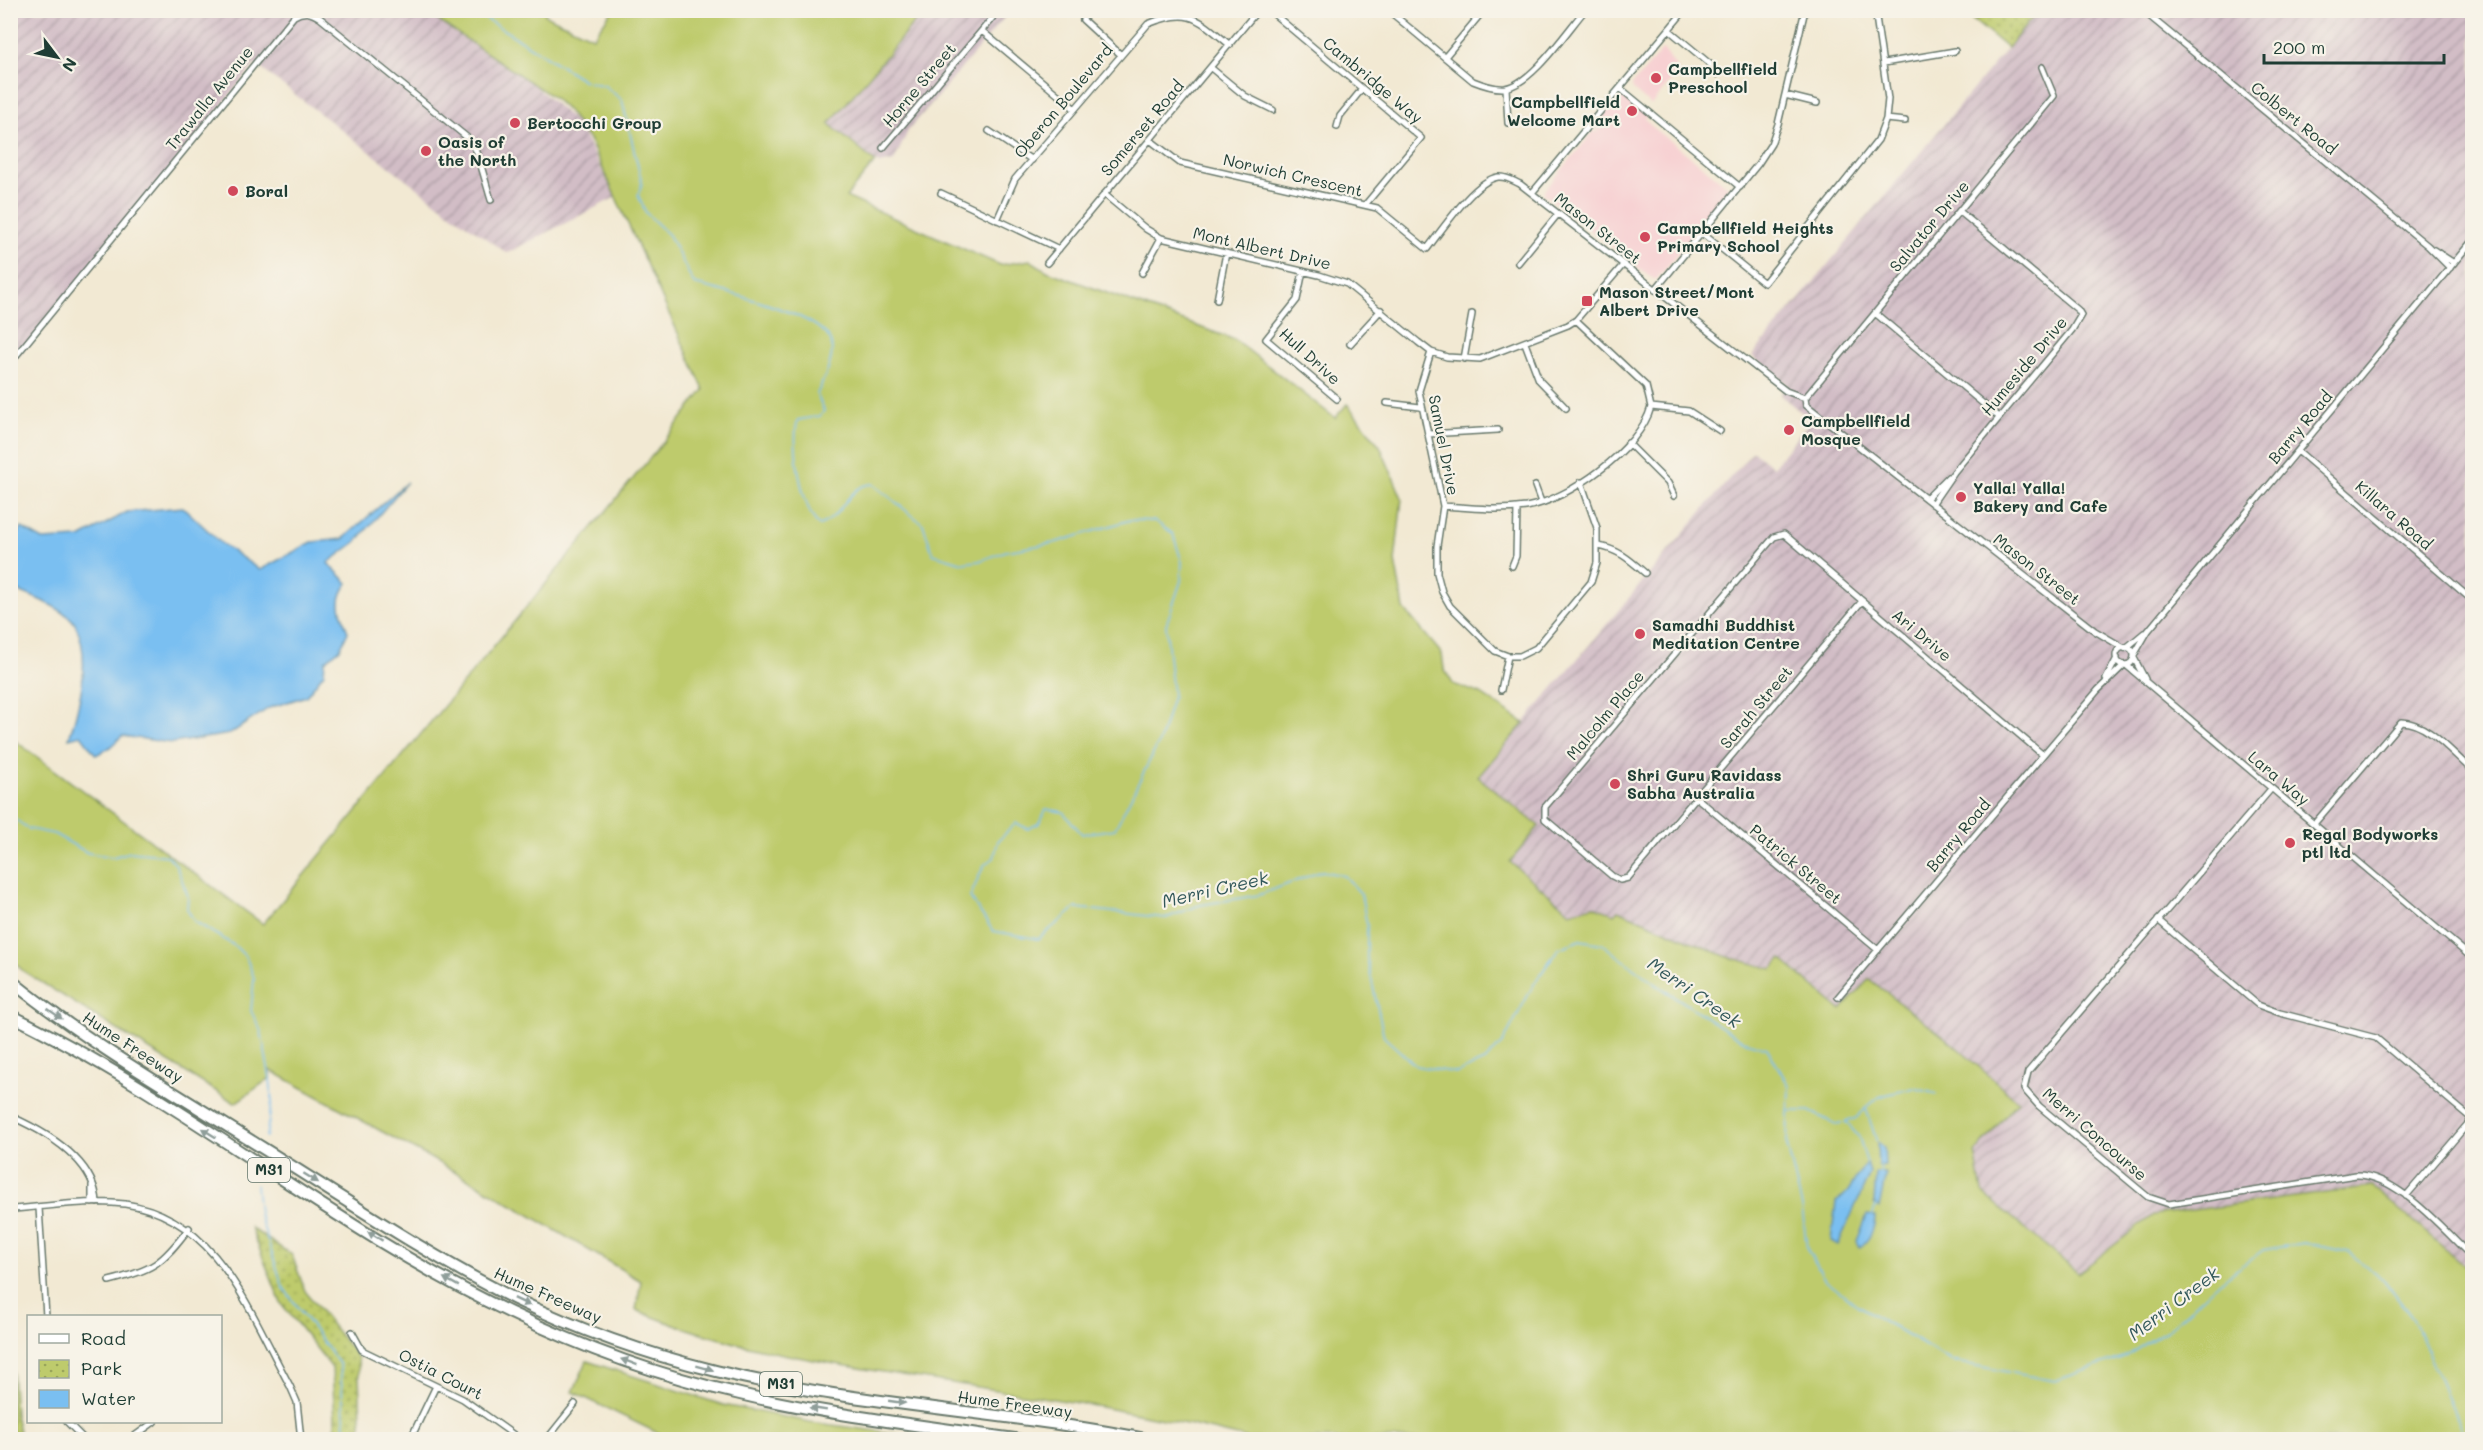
<svg xmlns="http://www.w3.org/2000/svg" width="2483" height="1450" viewBox="0 0 2483 1450" font-family="Mali,sans-serif">
<style>
.built{fill:#f7cfd1}
.industrial{fill:url(#industrial-furrows)}
.grass{fill:#becb6c;stroke:#6e8450;stroke-width:1.5}
.park{fill:url(#park-dots);stroke:#6e8450;stroke-width:1.5}
.water{fill:#7abff1;stroke:#4c7e92;stroke-width:1.5}
.lines{fill:none;stroke-linecap:round;stroke-linejoin:round}
.stream{stroke:#7abff1;stroke-width:1.5}
.street-casing{stroke:#69796c;stroke-width:8}
.highway-casing{stroke:#69796c;stroke-width:14}
.street{stroke:#fff;stroke-width:5}
.highway{stroke:#fff;stroke-width:10}
.oneway{fill:#8f9e9a}
.poi-dot{fill:#d1495b;stroke:#f7f3e8;stroke-width:2}
.labels{text-anchor:middle;stroke-width:4.5;stroke-linejoin:round;paint-order:stroke}
.shield{fill:#f7f3e8;stroke:#60746a;stroke-width:1.5}
.shield-label{font-size:15px;font-weight:bold;fill:#1f3d34}
.poi-label{font-size:16px;font-weight:bold;fill:#1f3d34;stroke:#f7f3e8;text-anchor:start}
.street-label{font-size:16px;fill:#1f3d34;stroke:#f7f3e8}
.water-label{font-size:18px;font-style:italic;fill:#31575a;stroke:#f7f3e8}
</style>
<defs>
<pattern id="industrial-furrows" width="10" height="10" patternUnits="userSpaceOnUse" patternTransform="scale(1.5)"><rect width="10" height="10" fill="#d2bdc6"/><path d="M-1 1l2-2M0 10L10 0M9 11l2-2" fill="none" stroke="#aa9ba2"/></pattern>
<pattern id="park-dots" width="8" height="8" patternUnits="userSpaceOnUse" patternTransform="scale(1.5)"><rect width="8" height="8" fill="#becb6c"/><path d="M2 2h.1M6 6h.1" fill="none" stroke="#9aa65a" stroke-width="1.8" stroke-linecap="round"/></pattern>
</defs>
<rect width="100%" height="100%" fill="#f7f3e8"/>
<filter id="ink" filterUnits="userSpaceOnUse"><feTurbulence type="fractalNoise" baseFrequency=".0167" numOctaves="2"/><feDisplacementMap in="SourceGraphic" scale="12" xChannelSelector="R" yChannelSelector="G"/><feConvolveMatrix kernelMatrix="1 2 1 2 8 2 1 2 1" color-interpolation-filters="sRGB"/></filter>
<filter id="wash" filterUnits="userSpaceOnUse"><feTurbulence type="fractalNoise" baseFrequency=".008" numOctaves="4" result="noise"/><feDisplacementMap in="SourceGraphic" scale="24" xChannelSelector="R" yChannelSelector="G"/><feGaussianBlur stdDeviation="1.35" result="paint"/><feColorMatrix in="noise" values="0 0 0 0 0 0 0 0 0 0 0 0 0 0 0 0 0 1.4 0 .05"/><feComposite in="paint" operator="in"/></filter>
<g filter="url(#wash)">
<rect width="100%" height="100%" fill="#f2e9d3"/>
<!-- built -->
<path class="built" d="M1663 49 1679 71 1651 105 1633 90 1632 85Z
M1623 95 1648 115 1645 118 1649 124 1729 187V191L1657 279H1653L1544 194V191L1593 132 1600 131 1594 126 1618 96Z"/>
<!-- industrial -->
<path class="industrial" d="M11 11H424L520 73 578 124 616 197 507 253 453 215 255 64 11 365Z
M924 11H965L979 22 989 11H1010L908 131 894 161 879 164 829 124Z
M2038 11H2472V1272L2373 1187 2153 1215 2079 1273 1982 1192 1974 1153 2018 1101 1953 1044 1869 979 1841 1010 1782 959 1772 969 1725 956 1618 910 1614 914 1593 906 1570 912 1509 862 1539 826 1478 777 1753 451 1773 467 1811 420 1780 395 1788 385 1752 356Z"/>
<!-- grass -->
<path class="grass" d="M424 11H546L545 15 593 37 612 11H924L829 124 875 162 846 197 1000 265 1030 260 1047 271 1235 340 1335 418 1347 404 1380 446 1402 498 1395 561 1404 609 1442 654 1444 669 1453 684 1481 694 1524 723 1478 777 1539 826 1510 862 1570 912 1593 906 1614 914 1618 910 1725 956 1772 969 1781 959 1841 1010 1869 979 1953 1044 2018 1101 1975 1153 1982 1192 2078 1273 2153 1215 2373 1187 2472 1272V1439H1249C1139 1410 1026 1395 914 1377 819 1362 724 1347 636 1310L641 1281 472 1181 270 1070V1078L235 1103 23 971 11 959 10 737 263 924 656 451 704 390 590 141 569 112 554 98Z
M965 11H989L979 22Z
M587 1361 723 1405 810 1422 935 1439H670L573 1392Z"/>
<!-- park -->
<path class="park" d="M1962 11H2038L2007 48Z
M251 1228 292 1255 305 1291 358 1358 362 1439H336L332 1368 281 1303Z
M10 1332 15 1414 21 1439 11 1436Z"/>
<!-- water -->
<path class="water" d="M407 482 356 542 328 563 348 583C334 601 341 612 348 632L340 649 325 661 324 673 306 696 269 708 230 734 172 743 122 736 109 748 96 755 81 735 69 738C80 705 92 657 75 624 67 609 26 594 11 588V540L22 528 43 540 80 538 127 512 183 507 221 543 260 570 312 542 343 539Z
M1877 1142 1884 1148 1885 1165 1878 1166Z
M1867 1163 1870 1173 1838 1245 1831 1241 1836 1202C1852 1193 1854 1176 1867 1163Z
M1876 1173H1886L1879 1208 1874 1204Z
M1867 1215 1875 1216C1875 1227 1870 1240 1860 1247L1857 1241Z"/>
<g class="lines">
<!-- stream -->
<path class="stream" d="M472 10 585 81 605 86 622 100 642 183 638 195 646 213 669 235 694 284C723 291 822 314 831 342 835 359 824 378 817 394L824 411 820 416 798 420C790 440 802 511 819 525 842 519 848 484 873 484L923 524 933 554 963 563 979 561 1006 551 1054 543 1130 520 1155 521 1173 534 1182 562 1181 581 1166 625 1173 696 1160 740 1115 829 1082 834 1063 812 1046 809 1040 823 1028 829 1016 823 998 841 994 858 984 865 970 897 993 931 1038 939 1076 908 1166 918 1200 905 1259 895 1322 871 1345 876 1361 894 1367 925V959L1384 1037 1416 1066 1457 1073 1486 1060 1503 1042 1534 984 1558 949 1580 940 1602 944 1654 983 1743 1041 1767 1048 1789 1086 1787 1145 1802 1207 1807 1249 1825 1280 1857 1305 1951 1361 2055 1381 2126 1356 2167 1330 2215 1286 2263 1250 2304 1243 2348 1252 2384 1280 2413 1319 2462 1430 2470 1440
M10 816 29 829 54 834 88 853 113 857 130 852 152 854 168 856 176 865 188 896 187 909 194 921 235 946 246 957 254 978 251 1011 261 1031 270 1078 272 1102 266 1137
M1866 1109 1877 1142
M1789 1111H1809L1835 1124 1844 1123 1856 1118 1877 1098 1885 1095 1914 1088 1937 1094
M1846 1122 1859 1137 1867 1163
M1880 1166 1881 1173
M256 1185 259 1214 283 1287 340 1365 346 1440
M1872 1216 1876 1206"/>
</g>
</g>
<g filter="url(#ink)">
<g class="lines">
<defs>
<path id="street" d="M1269 10 1421 138 1365 205
M1388 10 1473 81C1483 85 1494 89 1505 88 1532 84 1567 31 1585 10
M2142 10 2428 246 2450 268
M1083 20 1120 54
M1669 30 1710 64 1717 74
M982 31 1075 109
M1445 57 1484 10
M1884 63 1955 51
M1211 68 1245 96 1273 110
M1506 88 1508 123
M1620 88 1740 187
M1785 95 1817 103
M1886 119 1905 121
M1337 127 1340 116 1362 89
M989 131 1032 160
M1150 140 1180 163 1377 208 1427 249C1442 230 1475 180 1498 177 1507 176 1513 181 1520 184L1786 391 1805 398 1806 405 2095 631 2124 648
M883 148 999 10
M941 193 1059 249
M1532 193 1685 10
M1104 194 1146 229 1161 238 1319 275 1347 284 1418 342 1431 352 1447 357 1480 359 1568 325 1576 320 1623 265
M997 220 1015 179 1148 24C1190 7 1197 18 1230 45
M1702 233 1764 283 1878 140 1886 119 1888 99 1875 10
M2434 250 2454 263
M1047 263 1258 10
M1518 263 1558 214
M1303 271 1297 300 1266 339 1337 399
M1142 273 1161 238
M1655 290 1758 164 1771 144 1778 124 1805 10
M1217 300 1226 253
M1875 313 1999 417
M1525 343 1539 380 1566 408
M1350 344 1381 310
M1431 352 1419 391 1443 506 1437 546V573L1442 592 1450 606 1495 651 1508 656H1520L1536 648 1591 582 1597 563V528L1581 482
M1464 359 1472 314
M10 363 294 16C304 10 311 12 320 18L469 139 477 152 491 200
M1805 398 2054 96 2042 67
M1387 403 1420 407
M1651 407 1689 411 1720 431
M1428 434 1498 430
M1628 443 1668 483 1674 496
M2298 451 2472 600
M1535 486 1541 502
M1926 499 1948 477
M1932 504 1954 472 2072 330 2081 315 2078 310 1959 211
M1443 506C1471 508 1498 511 1526 507 1568 500 1640 449 1651 407L1646 386 1576 320
M1598 546C1618 549 1630 560 1645 573
M1512 566 1516 556 1517 508
M1862 601 1628 878 1620 880 1612 876 1545 819V807L1774 537 1784 534 2043 755
M2116 656a9 9 0 1 1 18 0a9 9 0 1 1-18 0Z
M2126 648 2144 633
M2134 655 2148 631 2472 241
M2134 658 2145 679
M2126 665 2472 958
M2106 679 2117 658
M1501 690 1508 656
M2271 789 2028 1072 2024 1089 2039 1106 2148 1197 2169 1204 2356 1175C2397 1174 2443 1230 2472 1257
M1697 798 1878 950
M2314 824 2401 722C2428 722 2453 754 2472 770
M2158 920 2258 1005 2280 1013 2376 1038 2472 1119
M1838 997 2098 690 2124 665
M10 1116C46 1132 95 1160 97 1203
M2406 1196 2472 1119
M92 1203V1185
M39 1208 46 1316
M10 1209C48 1207 88 1199 125 1204 218 1217 250 1313 290 1386L297 1402 301 1440
M109 1281C153 1270 162 1264 189 1228
M352 1332 362 1350 463 1399 521 1440
M67 1422 85 1440
M547 1439 575 1404
M129 1440 154 1422
M410 1440 436 1386"/>
<path id="highway" d="M10 980C88 1043 177 1094 261 1147 345 1199 427 1255 515 1299 579 1330 647 1354 716 1371 858 1406 1007 1411 1151 1440
M10 1015C185 1100 334 1229 509 1312 583 1348 660 1376 740 1394 832 1416 927 1426 1021 1440"/>
</defs>
<!-- street casing -->
<use href="#street" class="street-casing"/>
<!-- highway casing -->
<use href="#highway" class="highway-casing"/>
<!-- street -->
<use href="#street" class="street"/>
<!-- highway -->
<use href="#highway" class="highway"/>
</g>
<!-- one-way arrows -->
<defs><path id="oneway-solid" d="M-6-.8H1V-3.2L6.5 0L1 3.2V.8H-6Z" transform="scale(1.5)"/></defs>
<g class="oneway">
<use href="#oneway-solid" transform="translate(55 1014) rotate(35)"/>
<use href="#oneway-solid" transform="translate(209 1133) rotate(-148)"/>
<use href="#oneway-solid" transform="translate(311 1178) rotate(32)"/>
<use href="#oneway-solid" transform="translate(375 1236) rotate(-148)"/>
<use href="#oneway-solid" transform="translate(451 1282) rotate(-151)"/>
<use href="#oneway-solid" transform="translate(522 1302) rotate(25)"/>
<use href="#oneway-solid" transform="translate(629 1362) rotate(-160)"/>
<use href="#oneway-solid" transform="translate(705 1368) rotate(15)"/>
<use href="#oneway-solid" transform="translate(897 1402) rotate(8)"/>
<use href="#oneway-solid" transform="translate(818 1409) rotate(-171)"/>
</g>
</g>
<!-- markers -->
<g class="poi-dot">
<circle cx="1656" cy="78" r="6"/>
<circle cx="1632" cy="111" r="6"/>
<circle cx="515" cy="123" r="6"/>
<circle cx="426" cy="151" r="6"/>
<circle cx="233" cy="191" r="6"/>
<circle cx="1645" cy="237" r="6"/>
<rect x="1581" y="295" width="12" height="12" rx="3"/>
<circle cx="1789" cy="430" r="6"/>
<circle cx="1961" cy="497" r="6"/>
<circle cx="1640" cy="634" r="6"/>
<circle cx="1615" cy="784" r="6"/>
<circle cx="2290" cy="843" r="6"/>
</g>
<g class="labels">
<!-- shield labels -->
<g class="shield">
<rect x="248" y="1158" width="42" height="24" rx="4.5"/>
<rect x="760" y="1372" width="42" height="24" rx="4.5"/>
</g>
<g class="shield-label">
<text x="269" y="1175">M31</text>
<text x="781" y="1389">M31</text>
</g>
<!-- poi labels -->
<g class="poi-label">
<text x="1668" y="75">Campbellfield<tspan x="1668" dy="18">Preschool</tspan></text>
<text x="1620" y="108" text-anchor="end">Campbellfield<tspan x="1620" dy="18">Welcome Mart</tspan></text>
<text x="527" y="129">Bertocchi Group</text>
<text x="438" y="148">Oasis of<tspan x="438" dy="18">the North</tspan></text>
<text x="245" y="197">Boral</text>
<text x="1657" y="234">Campbellfield Heights<tspan x="1657" dy="18">Primary School</tspan></text>
<text x="1599" y="298">Mason Street/Mont<tspan x="1599" dy="18">Albert Drive</tspan></text>
<text x="1801" y="427">Campbellfield<tspan x="1801" dy="18">Mosque</tspan></text>
<text x="1973" y="494">Yalla! Yalla!<tspan x="1973" dy="18">Bakery and Cafe</tspan></text>
<text x="1652" y="631">Samadhi Buddhist<tspan x="1652" dy="18">Meditation Centre</tspan></text>
<text x="1627" y="781">Shri Guru Ravidass<tspan x="1627" dy="18">Sabha Australia</tspan></text>
<text x="2302" y="840">Regal Bodyworks<tspan x="2302" dy="18">ptl ltd</tspan></text>
</g>
<!-- street labels -->
<g class="street-label">
<text transform="translate(1373 80) rotate(40)" y="6">Cambridge Way</text>
<text transform="translate(919 85) rotate(-50)" y="6">Horne Street</text>
<text transform="translate(209 98) rotate(-51)" y="6">Trawalla Avenue</text>
<text transform="translate(1063 101) rotate(-50)" y="6">Oberon Boulevard</text>
<text transform="translate(2294 118) rotate(39)" y="6">Colbert Road</text>
<text transform="translate(1142 128) rotate(-50)" y="6">Somerset Road</text>
<text transform="translate(1293 175) rotate(13)" y="6">Norwich Crescent</text>
<text transform="translate(1929 226) rotate(-50)" y="6">Salvator Drive</text>
<text transform="translate(1598 228) rotate(38)" y="6">Mason Street</text>
<text transform="translate(1262 248) rotate(13)" y="6">Mont Albert Drive</text>
<text transform="translate(1310 356) rotate(42)" y="6">Hull Drive</text>
<text transform="translate(2024 366) rotate(-50)" y="6">Humeside Drive</text>
<text transform="translate(2300 427) rotate(-50)" y="6">Barry Road</text>
<text transform="translate(1444 445) rotate(79)" y="6">Samuel Drive</text>
<text transform="translate(2394 515) rotate(41)" y="6">Killara Road</text>
<text transform="translate(2037 569) rotate(38)" y="6">Mason Street</text>
<text transform="translate(1922 635) rotate(40)" y="6">Ari Drive</text>
<text transform="translate(1756 707) rotate(-50)" y="6">Sarah Street</text>
<text transform="translate(1605 715) rotate(-50)" y="6">Malcolm Place</text>
<text transform="translate(2279 778) rotate(40)" y="6">Lara Way</text>
<text transform="translate(1958 835) rotate(-50)" y="6">Barry Road</text>
<text transform="translate(1796 864) rotate(40)" y="6">Patrick Street</text>
<text transform="translate(133 1047) rotate(33)" y="6">Hume Freeway</text>
<text transform="translate(2095 1134) rotate(41)" y="6">Merri Concourse</text>
<text transform="translate(548 1295) rotate(24)" y="6">Hume Freeway</text>
<text transform="translate(441 1374) rotate(27)" y="6">Ostia Court</text>
<text transform="translate(1015 1404) rotate(8)" y="6">Hume Freeway</text>
</g>
<!-- water labels -->
<g class="water-label">
<text transform="translate(1215 890) rotate(-13)" y="6">Merri Creek</text>
<text transform="translate(1694 993) rotate(35)" y="6">Merri Creek</text>
<text transform="translate(2174 1304) rotate(-37)" y="6">Merri Creek</text>
</g>
</g>
<!-- margin -->
<rect width="2483" height="1450" fill="none" stroke="#f7f3e8" stroke-width="36"/>
<!-- legend -->
<rect x="27" y="1315" width="195" height="108" fill="#f7f3e8" stroke="#a1aaa0" stroke-width="1.5"/>
<rect x="39" y="1334" width="30" height="9" fill="#ffffff" stroke="#a1aaa0" stroke-width="1.5"/>
<text x="81" y="1345" font-size="18" fill="#1f3d34">Road</text>
<rect x="39" y="1360" width="30" height="18" fill="url(#park-dots)" stroke="#a1aaa0" stroke-width="1.5"/>
<text x="81" y="1375" font-size="18" fill="#1f3d34">Park</text>
<rect x="39" y="1390" width="30" height="18" fill="#7abff1" stroke="#a1aaa0" stroke-width="1.5"/>
<text x="81" y="1405" font-size="18" fill="#1f3d34">Water</text>
<!-- north arrow -->
<g transform="translate(57 57) rotate(122)" stroke="#f7f3e8" stroke-width="4.5" paint-order="stroke">
<path d="M0-4.5L10 22L0 15L-10 22Z" fill="#1f3d34"/>
<text y="-9" font-size="16" font-weight="bold" text-anchor="middle" fill="#1f3d34">N</text>
</g>
<!-- scale -->
<path d="M2264 54v9h180v-9" fill="none" stroke="#1f3d34" stroke-width="3"/>
<text x="2273" y="54" font-size="18" fill="#1f3d34" stroke="#f7f3e8" stroke-width="4.5" paint-order="stroke">200 m</text>
</svg>
